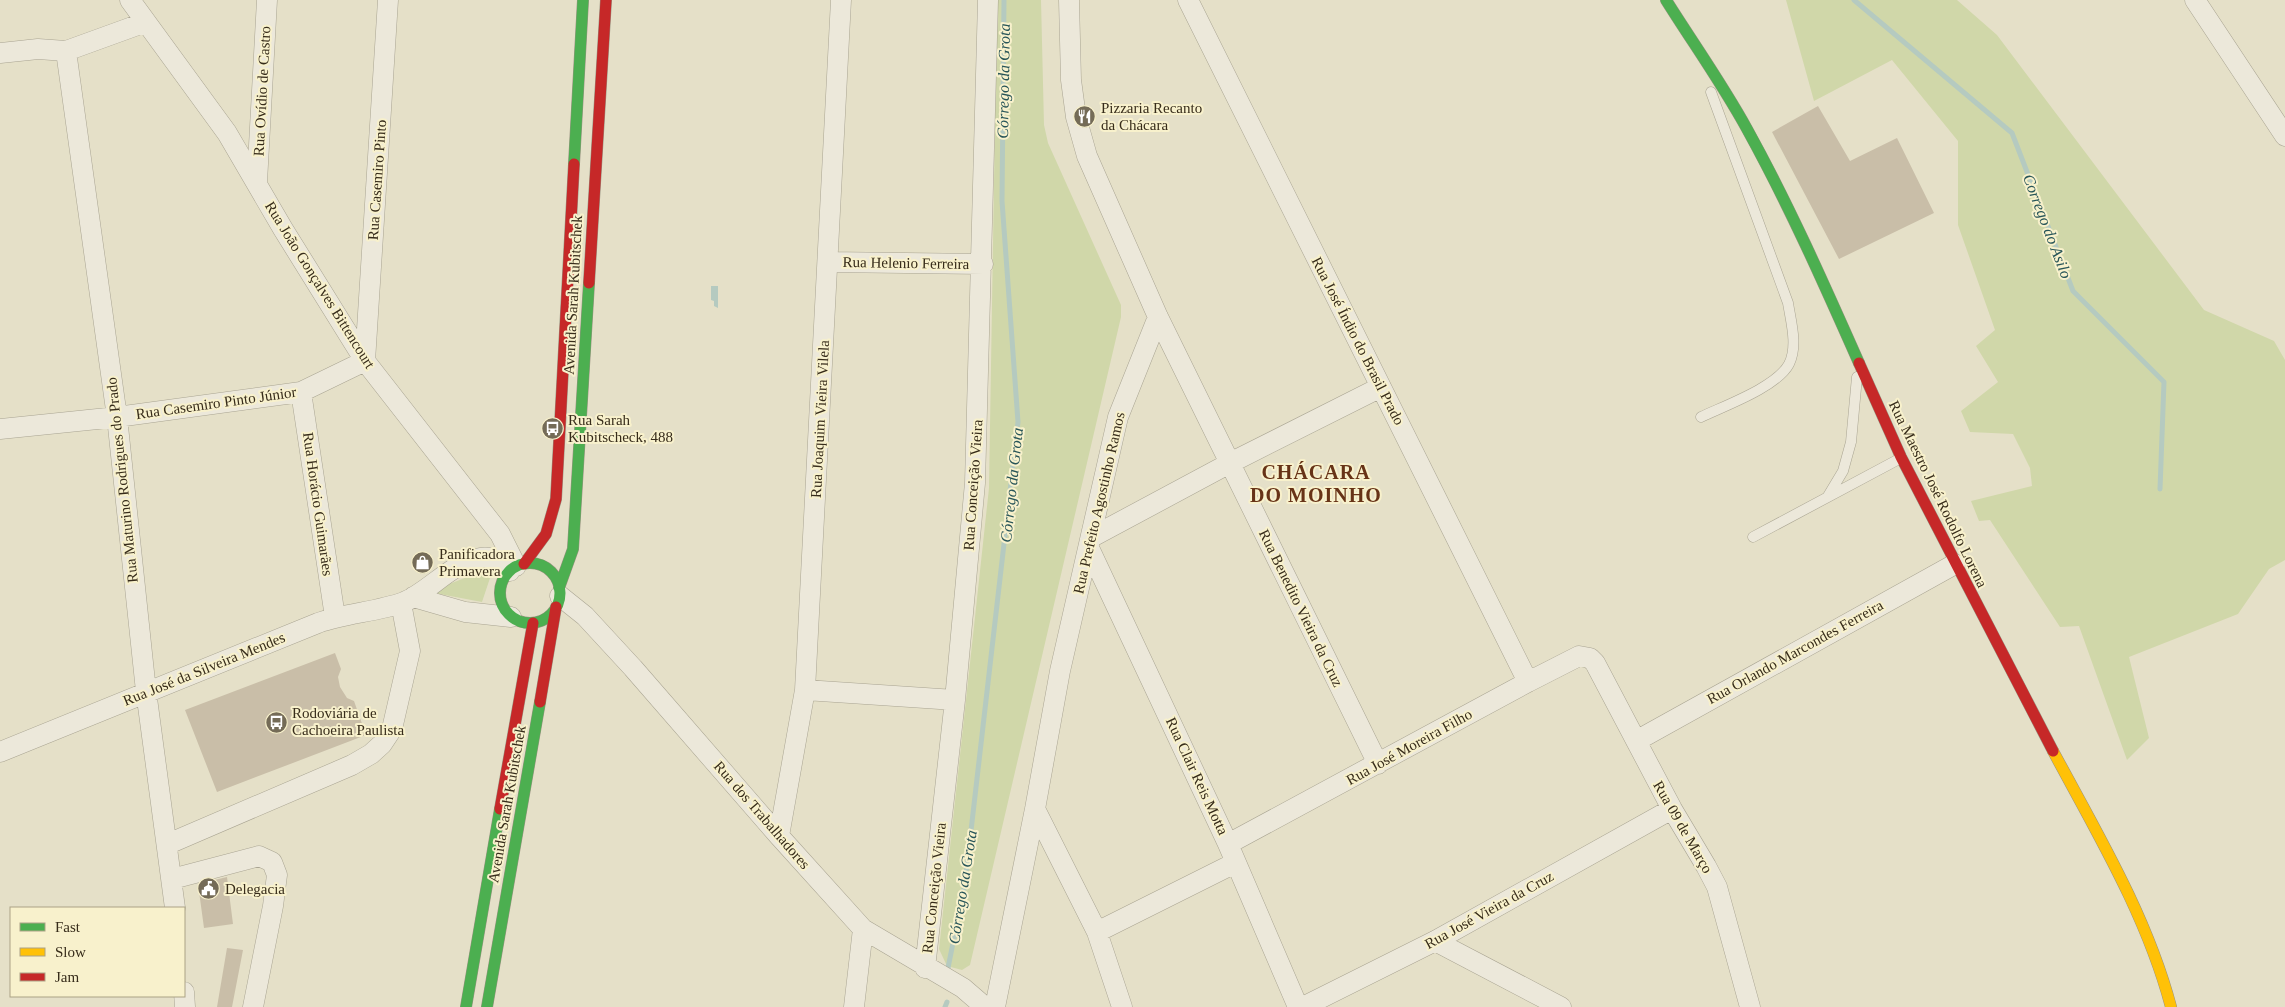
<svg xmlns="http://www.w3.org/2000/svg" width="2285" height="1007" viewBox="0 0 2285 1007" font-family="'Times New Roman',serif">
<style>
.green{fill:#d0d7a9}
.water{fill:#b5cac0}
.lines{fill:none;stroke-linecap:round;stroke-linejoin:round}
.stream{stroke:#b5cac0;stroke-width:5}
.building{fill:#c9bea8}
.lane-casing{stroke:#a9a492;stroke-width:11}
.street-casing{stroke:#a9a492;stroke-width:21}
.fast-casing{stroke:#999382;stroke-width:12}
.slow-casing{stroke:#999382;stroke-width:12}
.jam-casing{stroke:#999382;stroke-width:12}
.lane{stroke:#ece8da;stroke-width:10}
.street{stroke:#ece8da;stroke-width:20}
.fast{stroke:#4caf50;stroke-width:11}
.slow{stroke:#ffc107;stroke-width:11}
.jam{stroke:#c62828;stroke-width:11}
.labels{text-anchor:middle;stroke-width:4;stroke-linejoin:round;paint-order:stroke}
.street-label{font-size:15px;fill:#372c1a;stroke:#f8f1cc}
.poi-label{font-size:15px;fill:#372c1a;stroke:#f8f1cc;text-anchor:start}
.water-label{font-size:16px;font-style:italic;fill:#285558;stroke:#f8f1cc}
.district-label{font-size:20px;font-weight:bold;letter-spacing:1px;fill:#673317;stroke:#f8f1cc}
</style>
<rect width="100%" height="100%" fill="#e5e0c8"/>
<!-- green -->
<path class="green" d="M997 0H1041L1044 125 1048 143 1121 305V317L970 965 962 970 947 966 939 949 989 488Z
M1786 0H1957L1997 35 2204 310 2274 341 2285 360V560L2269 569 2238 614 2129 657 2149 738 2127 760 2079 626 2060 627 1990 520 1979 521 1971 501 2032 486 2030 468 2013 434 1970 432 1961 411 1998 382 1976 346 1995 330 1958 225V141L1892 60 1814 101Z
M480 572H492L482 602 429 592Z"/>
<!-- water -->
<path class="water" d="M711 286H718V308L714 306V301L711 300Z"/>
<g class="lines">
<!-- stream -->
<path class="stream" d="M1854 0 2012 133 2073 291 2164 382 2160 489
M948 968 965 883 1018 422 1002 201 1004 0
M945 1007 947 1002"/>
</g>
<!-- building -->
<path class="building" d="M1818 106 1850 161 1897 138 1934 213 1839 259 1772 132Z
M335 653 341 669 338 677 340 687 347 698 354 701 366 735 217 792 185 710Z
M227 877 233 924 204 928 198 884Z
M227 948 243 950 232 1007H217Z"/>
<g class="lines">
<defs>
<path id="lane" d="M1701 417C1724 406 1777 387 1789 364 1798 346 1791 322 1788 303L1711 92
M1828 496 1843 471 1851 442 1857 377
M1753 537 1901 458"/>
<path id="street" d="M130 0 227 133 283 229 365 361 500 534 516 566
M1069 0 1071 80 1076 117 1087 156 1158 317 1378 764
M1188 0 1528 682
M2195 0 2285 136
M66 51 117 417 146 691 175 908
M0 53 38 49 66 51 146 22
M257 182 267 0
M828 262 983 264
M365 361 388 0
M301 392 335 617
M0 429 117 417 301 392 365 361
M1092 537 1230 463 1381 387
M1089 548 1228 844 1298 1007
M560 596 585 616 633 668 779 836 863 929 963 988 985 1007
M413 597 465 612 511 617
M805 690 955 700
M1636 741 1955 564
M0 752 318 623C345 613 377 612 404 602 430 591 451 563 480 558 492 556 502 562 510 571
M1035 809 1097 932 1122 1007
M779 836 805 690 841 0
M168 844 352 765 371 754 382 744 392 729 410 651 401 603
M1228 844 1528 682 1579 656 1590 658 1595 663 1672 809 1706 866 1717 887 1750 1007
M172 879 259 856 272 862 277 875 273 906 253 1007
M1097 932 1235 863
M1435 941 1561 1007
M925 968 955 700 975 483 988 0
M184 992 185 1007
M854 1007 863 929
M995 1007 1035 809 1060 671 1118 417 1158 317
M1303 1007 1435 941 1672 809"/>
<path id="fast" d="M1666 0C1693 43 1723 85 1747 129 1789 205 1824 284 1859 363
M574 164 583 0
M500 593a30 30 0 1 1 60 0a30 30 0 1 1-60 0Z
M559 588 573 549 589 283
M466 1007 500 809
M487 1007 540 702"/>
<path id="slow" d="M2053 751C2097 833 2147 916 2171 1007"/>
<path id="jam" d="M589 283 606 0
M1859 363 1901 457 2053 751
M524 564 546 534 556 499 574 164
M540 702 556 607
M500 809 533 623"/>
</defs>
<!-- lane casing -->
<use href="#lane" class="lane-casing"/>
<!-- street casing -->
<use href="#street" class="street-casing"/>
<!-- fast casing -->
<use href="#fast" class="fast-casing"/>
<!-- slow casing -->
<use href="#slow" class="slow-casing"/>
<!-- jam casing -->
<use href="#jam" class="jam-casing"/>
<!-- lane -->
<use href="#lane" class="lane"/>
<!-- street -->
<use href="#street" class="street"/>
<!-- fast -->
<use href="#fast" class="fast"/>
<!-- slow -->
<use href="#slow" class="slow"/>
<!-- jam -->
<use href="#jam" class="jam"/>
</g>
<!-- icons -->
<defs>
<symbol id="restaurant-disc" viewBox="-11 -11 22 22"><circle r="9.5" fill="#746b57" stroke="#f8f1cc"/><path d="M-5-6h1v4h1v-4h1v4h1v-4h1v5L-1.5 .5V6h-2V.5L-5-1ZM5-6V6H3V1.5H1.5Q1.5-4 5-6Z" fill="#fff"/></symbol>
<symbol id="bus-disc" viewBox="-11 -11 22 22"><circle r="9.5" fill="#746b57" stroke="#f8f1cc"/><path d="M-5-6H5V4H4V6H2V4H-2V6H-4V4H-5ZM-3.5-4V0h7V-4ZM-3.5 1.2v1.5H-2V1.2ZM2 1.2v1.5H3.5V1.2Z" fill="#fff"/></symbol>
<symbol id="shop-disc" viewBox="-11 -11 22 22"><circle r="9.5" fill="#746b57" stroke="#f8f1cc"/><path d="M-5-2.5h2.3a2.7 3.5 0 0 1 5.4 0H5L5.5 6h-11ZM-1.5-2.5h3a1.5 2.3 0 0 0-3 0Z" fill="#fff"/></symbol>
<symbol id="civic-disc" viewBox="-11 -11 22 22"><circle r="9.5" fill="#746b57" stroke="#f8f1cc"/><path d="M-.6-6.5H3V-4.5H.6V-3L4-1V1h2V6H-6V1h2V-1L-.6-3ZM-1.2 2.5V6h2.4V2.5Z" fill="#fff"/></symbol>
</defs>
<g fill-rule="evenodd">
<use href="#restaurant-disc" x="1072" y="104" width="25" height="25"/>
<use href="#bus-disc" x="540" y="416" width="25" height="25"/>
<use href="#shop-disc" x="410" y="550" width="25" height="25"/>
<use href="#bus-disc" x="264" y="710" width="25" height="25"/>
<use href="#civic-disc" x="196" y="876" width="25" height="25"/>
</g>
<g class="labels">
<!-- street labels -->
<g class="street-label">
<text transform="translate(262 91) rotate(-87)" y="5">Rua Ovídio de Castro</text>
<text transform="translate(377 180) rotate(-86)" y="5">Rua Casemiro Pinto</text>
<text transform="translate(906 263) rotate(1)" y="5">Rua Helenio Ferreira</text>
<text transform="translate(320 285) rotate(58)" y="5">Rua João Gonçalves Bittencourt</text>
<text transform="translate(573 295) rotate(-87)" y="5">Avenida Sarah Kubitschek</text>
<text transform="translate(1358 341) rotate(63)" y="5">Rua José Índio do Brasil Prado</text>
<text transform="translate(216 403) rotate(-8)" y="5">Rua Casemiro Pinto Júnior</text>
<text transform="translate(820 419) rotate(-87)" y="5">Rua Joaquim Vieira Vilela</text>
<text transform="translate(122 480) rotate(-96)" y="5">Rua Maturino Rodrigues do Prado</text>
<text transform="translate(973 485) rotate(-86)" y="5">Rua Conceição Vieira</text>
<text transform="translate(1938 494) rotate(64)" y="5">Rua Maestro José Rodolfo Lorena</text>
<text transform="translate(1099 503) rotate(-77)" y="5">Rua Prefeito Agostinho Ramos</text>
<text transform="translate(318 504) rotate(82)" y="5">Rua Horácio Guimarães</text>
<text transform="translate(1301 608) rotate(64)" y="5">Rua Benedito Vieira da Cruz</text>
<text transform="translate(1795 652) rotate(-29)" y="5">Rua Orlando Marcondes Ferreira</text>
<text transform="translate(204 669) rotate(-22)" y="5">Rua José da Silveira Mendes</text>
<text transform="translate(1409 747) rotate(-29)" y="5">Rua José Moreira Filho</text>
<text transform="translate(1197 776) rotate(65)" y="5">Rua Clair Reis Motta</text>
<text transform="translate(507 804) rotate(-80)" y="5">Avenida Sarah Kubitschek</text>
<text transform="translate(762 815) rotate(49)" y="5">Rua dos Trabalhadores</text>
<text transform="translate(1683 827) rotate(60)" y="5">Rua 09 de Março</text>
<text transform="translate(934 888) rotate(-84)" y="5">Rua Conceição Vieira</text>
<text transform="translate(1489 910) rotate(-29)" y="5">Rua José Vieira da Cruz</text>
</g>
<!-- poi labels -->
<g class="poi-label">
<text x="1101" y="113">Pizzaria Recanto<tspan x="1101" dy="17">da Chácara</tspan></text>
<text x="568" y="425">Rua Sarah<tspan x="568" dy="17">Kubitscheck, 488</tspan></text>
<text x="439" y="559">Panificadora<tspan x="439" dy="17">Primavera</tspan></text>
<text x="292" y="718">Rodoviária de<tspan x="292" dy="17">Cachoeira Paulista</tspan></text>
<text x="225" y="894">Delegacia</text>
</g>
<!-- water labels -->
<g class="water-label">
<text transform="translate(1003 81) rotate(-89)" y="6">Córrego da Grota</text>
<text transform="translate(2048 226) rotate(69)" y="6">Corrego do Asilo</text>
<text transform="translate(1011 485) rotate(-84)" y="6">Córrego da Grota</text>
<text transform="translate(962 887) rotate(-81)" y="6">Córrego da Grota</text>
</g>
<!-- district labels -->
<g class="district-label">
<text x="1316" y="479">CHÁCARA<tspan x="1316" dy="23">DO MOINHO</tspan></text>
</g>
</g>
<!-- legend -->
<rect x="10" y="907" width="175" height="90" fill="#f8f1cc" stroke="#aba285"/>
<rect x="20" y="923" width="25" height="8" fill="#4caf50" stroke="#aba285"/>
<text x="55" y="932" font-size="15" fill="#372c1a">Fast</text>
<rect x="20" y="948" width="25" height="8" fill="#ffc107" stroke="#aba285"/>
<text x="55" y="957" font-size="15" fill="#372c1a">Slow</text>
<rect x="20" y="973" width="25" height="8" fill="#c62828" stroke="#aba285"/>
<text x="55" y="982" font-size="15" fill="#372c1a">Jam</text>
</svg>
